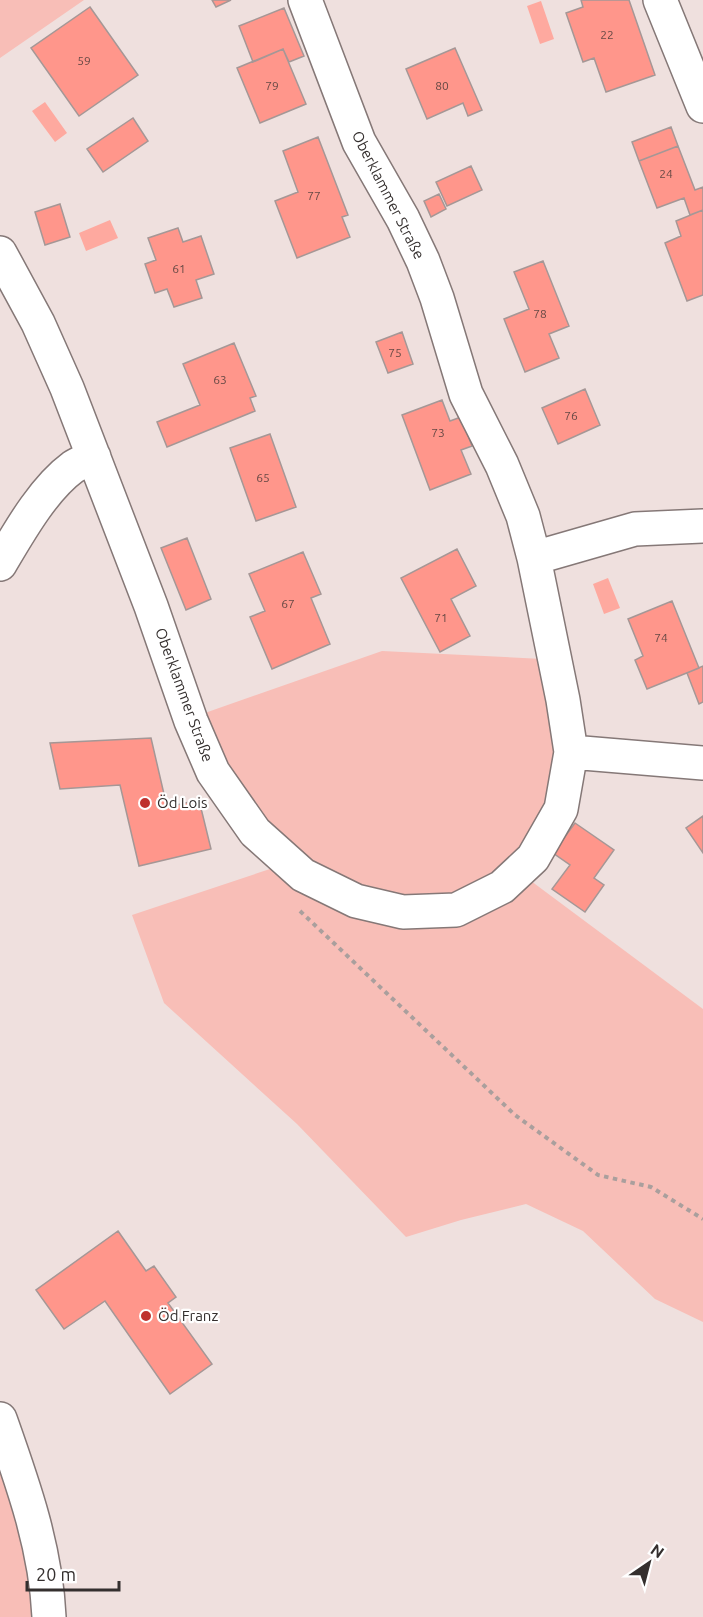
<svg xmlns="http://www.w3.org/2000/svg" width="703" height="1617" viewBox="0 0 703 1617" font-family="Ubuntu,sans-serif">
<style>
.green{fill:#f8beb7}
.water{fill:#fea99f}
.building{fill:#ff968b;stroke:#a59796;stroke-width:1.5}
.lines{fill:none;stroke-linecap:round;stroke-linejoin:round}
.street-casing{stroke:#857877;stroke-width:36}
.path{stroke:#aa9f9d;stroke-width:4;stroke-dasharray:4.5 4.5;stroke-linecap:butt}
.street{stroke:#fff;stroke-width:33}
.poi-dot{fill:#bf312e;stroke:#fff;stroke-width:2}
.labels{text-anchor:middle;stroke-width:4.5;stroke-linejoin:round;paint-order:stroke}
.number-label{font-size:12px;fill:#674945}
.street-label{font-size:15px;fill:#342f2e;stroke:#fff}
.poi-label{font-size:15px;fill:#342f2e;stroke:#fff;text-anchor:start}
</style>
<rect width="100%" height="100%" fill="#efe0de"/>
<!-- green -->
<path class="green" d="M0 0H84L0 58Z
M382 651 543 659 558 731 544 815 527 848 499 876 461 896 382 897 321 871 270 827 237 781 202 714Z
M273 868 372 918 531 881 703 1009V1322L655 1299 583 1231 526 1204 461 1220 406 1237 297 1124 164 1003 132 915Z
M0 1452 41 1617H0Z"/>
<!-- water -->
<path class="water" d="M541 1 554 39 540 44 527 6Z
M45 102 67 133 55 142 32 111Z
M110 220 118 238 86 251 79 233Z
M608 578 620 608 604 614 593 584Z"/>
<!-- building -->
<path class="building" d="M212 0H231L216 7Z
M581 0H629L655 75 606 92 594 58 583 62 566 13 583 7Z
M90 7 138 75 79 116 31 48Z
M284 8 304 56 289 62 283 49 253 62 239 26Z
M455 48 482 110 468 116 463 103 427 119 406 69Z
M283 49 306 104 260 123 237 68Z
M133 118 148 141 103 172 87 149Z
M671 127 678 146 639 161 632 142Z
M318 137 348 215 342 217 350 237 297 258 275 201 298 192 283 151Z
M678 146 695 190 703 187V210L690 215 684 198 657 208 639 161Z
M471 166 482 190 447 206 436 182Z
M439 194 446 209 431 217 424 201Z
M60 204 70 237 45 245 35 212Z
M703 210V295L687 301 665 243 681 236 676 221Z
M178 228 183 242 201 236 214 274 196 280 202 298 174 307 167 289 155 293 145 264 156 260 148 238Z
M543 261 569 326 549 334 559 358 525 372 504 319 529 309 514 272Z
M402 332 413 364 388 373 376 342Z
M234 343 256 396 250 398 255 411 167 447 157 422 200 405 183 364Z
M585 389 600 425 558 444 542 408Z
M442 400 450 421 461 417 472 446 461 450 471 474 430 490 402 415Z
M270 434 296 507 256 521 230 448Z
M187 538 211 599 186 610 161 548Z
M457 549 476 586 451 599 470 636 440 652 401 578Z
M303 552 321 594 311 598 330 644 272 669 250 617 265 611 249 574Z
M672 601 699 668 647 689 635 660 643 656 628 619Z
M703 666V702L699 704 687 673Z
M151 738 167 807 199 800 211 849 139 866 120 785 60 789 50 743Z
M703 816V853L686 828Z
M575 823 614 850 594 878 604 885 585 912 552 889 570 865 553 853Z
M118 1231 146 1271 154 1266 176 1297 168 1303 212 1364 170 1394 105 1301 64 1329 36 1290Z"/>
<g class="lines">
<defs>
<path id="street" d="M305 0 359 142 403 219 423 261 437 298 466 394 502 465 523 516 534 558
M660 0 703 106
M0 253 38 323 67 388 151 606 191 721 213 772 255 832 303 875 356 901 403 912 456 910 502 887 533 858 561 809 571 752 563 700 534 558 635 529 703 526
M0 564C19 532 43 489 73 467 79 463 87 460 94 457
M571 752 703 763
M0 1419C23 1484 46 1548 49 1617"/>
</defs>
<!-- street casing -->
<use href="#street" class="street-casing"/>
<!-- path -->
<path class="path" d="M300 911 515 1115 598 1175 651 1187 703 1219"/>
<!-- street -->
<use href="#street" class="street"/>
</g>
<!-- markers -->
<g class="poi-dot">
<circle cx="145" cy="803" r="6"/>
<circle cx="146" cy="1316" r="6"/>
</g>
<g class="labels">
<!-- number labels -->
<g class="number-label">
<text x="607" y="39">22</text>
<text x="84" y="65">59</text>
<text x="272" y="90">79</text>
<text x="442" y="90">80</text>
<text x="666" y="178">24</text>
<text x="314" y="200">77</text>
<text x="179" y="273">61</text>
<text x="540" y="318">78</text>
<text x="395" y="357">75</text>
<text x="220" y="384">63</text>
<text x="571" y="420">76</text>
<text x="438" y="437">73</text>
<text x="263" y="482">65</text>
<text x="288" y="608">67</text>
<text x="441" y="622">71</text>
<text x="661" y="642">74</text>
</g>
<!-- street labels -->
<g class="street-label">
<text transform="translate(388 195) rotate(63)" y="5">Oberklammer Straße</text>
<text transform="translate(184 695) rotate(70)" y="5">Oberklammer Straße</text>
</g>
<!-- poi labels -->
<g class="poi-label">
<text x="157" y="808">Öd Lois</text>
<text x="158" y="1321">Öd Franz</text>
</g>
</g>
<!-- north arrow -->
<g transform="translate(649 1563) rotate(35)" stroke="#ffffff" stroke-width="4.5" paint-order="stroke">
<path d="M0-4.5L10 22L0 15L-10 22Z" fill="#342f2e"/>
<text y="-9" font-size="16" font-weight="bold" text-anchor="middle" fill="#342f2e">N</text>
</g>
<!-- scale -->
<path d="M27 1581v9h92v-9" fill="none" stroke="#342f2e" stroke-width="3"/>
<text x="36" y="1581" font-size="18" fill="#342f2e" stroke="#ffffff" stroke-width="4.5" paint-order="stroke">20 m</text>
</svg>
